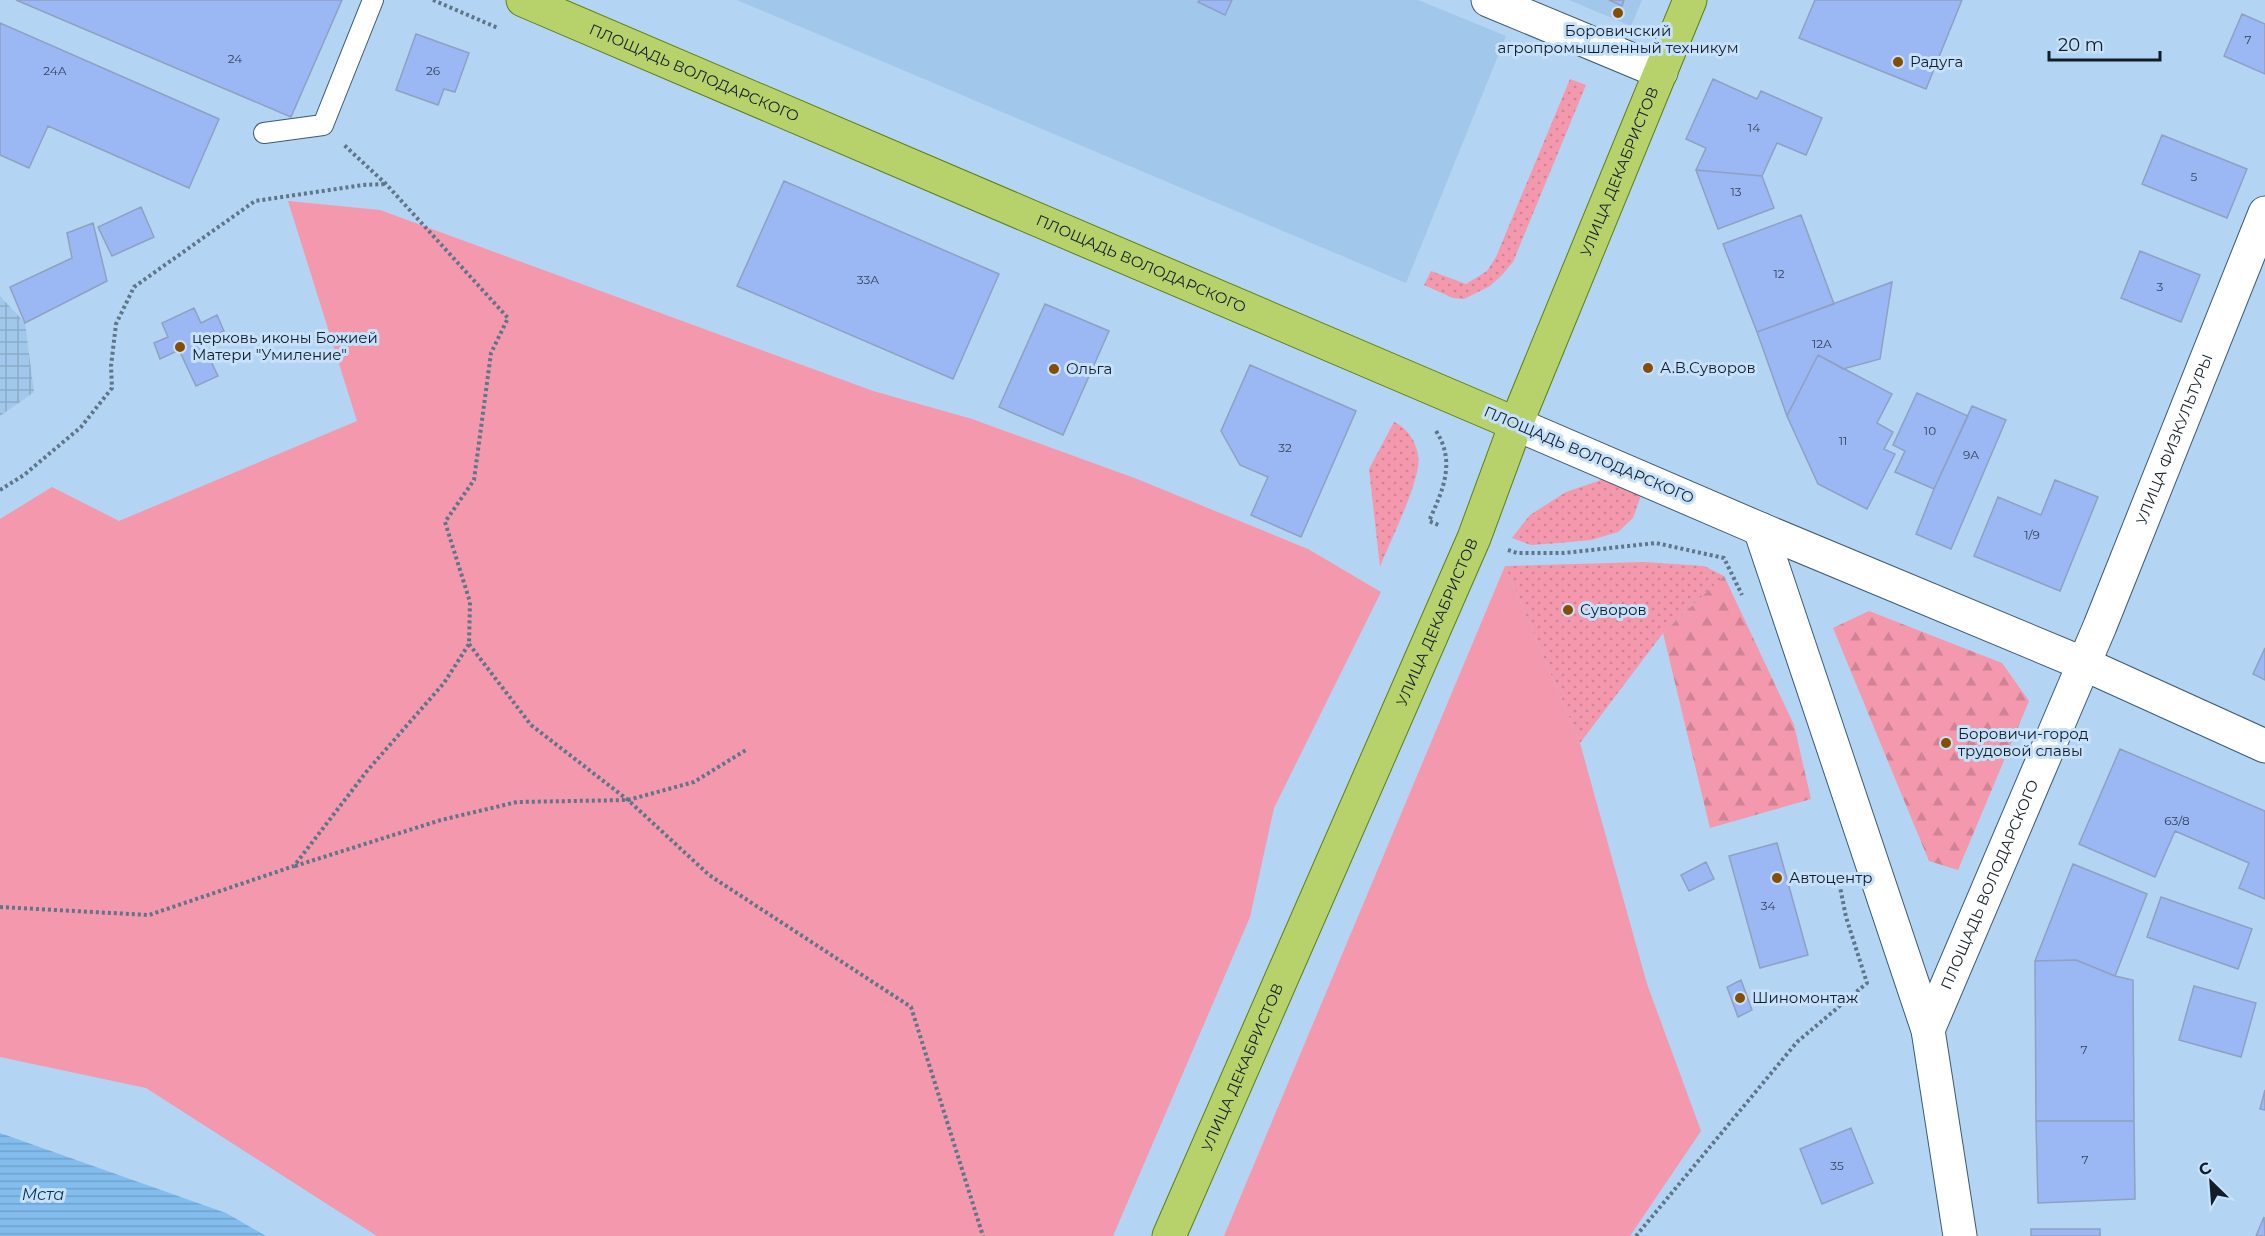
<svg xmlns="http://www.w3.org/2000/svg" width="2265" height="1236" viewBox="0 0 2265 1236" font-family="Montserrat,sans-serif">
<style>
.built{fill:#a1c8ea}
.industrial{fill:url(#industrial-grid)}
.grass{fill:url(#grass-dots)}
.forest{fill:url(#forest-firs)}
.green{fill:#f398ad}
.water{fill:url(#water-rules)}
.building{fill:#9bb7f4;stroke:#8fa0c2;stroke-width:1.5}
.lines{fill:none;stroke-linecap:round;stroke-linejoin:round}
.lane-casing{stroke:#3d5a74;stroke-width:22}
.street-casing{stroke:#3d5a74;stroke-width:35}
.secondary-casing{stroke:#3d5a74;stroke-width:35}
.primary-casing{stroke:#5e7f14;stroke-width:35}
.path{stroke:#5f7589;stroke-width:4;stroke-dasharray:3 3;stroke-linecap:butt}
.lane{stroke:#fff;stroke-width:20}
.street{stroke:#fff;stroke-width:33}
.secondary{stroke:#fff;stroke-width:33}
.primary{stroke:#b8d26b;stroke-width:33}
.poi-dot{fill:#854e00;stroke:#c6e1f9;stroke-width:2}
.labels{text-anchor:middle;stroke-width:6;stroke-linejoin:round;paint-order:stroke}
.number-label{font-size:12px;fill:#34445b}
.poi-label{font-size:15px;fill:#111d28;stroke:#c6e1f9;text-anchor:start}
.street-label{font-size:15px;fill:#111d28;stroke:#c6e1f9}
.water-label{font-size:16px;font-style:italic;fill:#053353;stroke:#c6e1f9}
</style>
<defs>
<pattern id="industrial-grid" width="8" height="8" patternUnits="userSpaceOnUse" patternTransform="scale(1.5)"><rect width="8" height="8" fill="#a1c8ea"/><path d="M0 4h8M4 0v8" fill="none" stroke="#8aabc9"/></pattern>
<pattern id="grass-dots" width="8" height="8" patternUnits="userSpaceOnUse" patternTransform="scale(1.5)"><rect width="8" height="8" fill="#f398ad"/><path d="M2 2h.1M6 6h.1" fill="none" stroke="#cf8395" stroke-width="1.8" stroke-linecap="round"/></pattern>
<pattern id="forest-firs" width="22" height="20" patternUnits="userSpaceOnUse" patternTransform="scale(1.5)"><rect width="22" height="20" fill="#f398ad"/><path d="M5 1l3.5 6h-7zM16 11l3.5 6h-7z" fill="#cf8395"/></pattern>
<pattern id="water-rules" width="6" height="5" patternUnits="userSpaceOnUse" patternTransform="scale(1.5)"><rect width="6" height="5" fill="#83bdee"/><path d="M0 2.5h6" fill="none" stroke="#70a2cc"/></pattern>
</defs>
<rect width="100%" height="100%" fill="#b3d4f2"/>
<!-- built -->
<path class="built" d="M737 0H1418L1506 36 1406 283Z
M1569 0H1642L1631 26Z"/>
<!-- industrial -->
<path class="industrial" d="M0 296 25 323 34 392 0 416Z"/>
<!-- grass -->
<path class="grass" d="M1570 79 1586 85 1513 262 1502 275 1490 286 1464 299 1453 298 1424 285 1431 271 1466 284 1487 271 1496 257Z
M1394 422C1410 429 1421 449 1418 467 1413 496 1391 539 1380 567L1369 469Z
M1601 480 1620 481 1643 490 1633 518 1618 532 1591 540 1559 543 1531 545 1512 538 1530 515 1566 492Z
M1644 562 1704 566 1724 576 1663 633 1580 743 1505 566Z"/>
<!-- forest -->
<path class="forest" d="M1724 576 1794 725 1811 799 1710 828 1663 633Z
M1869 611 2002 663 2029 701 1958 870 1929 861 1833 628Z"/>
<!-- green -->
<path class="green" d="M288 201 380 210 873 391 972 419 1137 479 1308 549 1381 592 1274 808 1250 917 1113 1236H377L146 1088 0 1057V519L52 487 119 521 357 421Z
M1505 566 1580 743 1647 984 1701 1131 1630 1236H1224Z"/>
<!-- water -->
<path class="water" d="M0 1133 226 1213 266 1236H0Z"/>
<!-- building -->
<path class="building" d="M16 0H342L291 117Z
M1200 0H1232L1225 15 1198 2Z
M1609 0H1624L1622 6Z
M1815 0H1962L1926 89 1799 38Z
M2242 14 2265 24V74L2224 56Z
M0 23 219 119 189 188 48 126 29 168 0 155Z
M416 34 469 53 455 92 444 89 438 105 396 90Z
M1713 79 1757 99 1761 91 1822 118 1806 155 1777 143 1762 176 1696 170 1706 148 1686 139Z
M2162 135 2247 169 2227 218 2142 184Z
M1696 170 1762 176 1774 208 1718 229Z
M784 181 999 274 953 379 737 286Z
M141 207 154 237 112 256 98 227Z
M1801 215 1834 304 1757 332 1723 244Z
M93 223 107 281 25 323 10 287 72 258 67 233Z
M2140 251 2200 275 2181 322 2121 298Z
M1892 282 1880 359 1843 369 1818 355 1787 416 1757 332Z
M1045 304 1109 331 1063 435 999 407Z
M194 308 201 323 217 315 224 331 201 341 218 376 196 386 179 350 160 359 154 343 168 337 162 323Z
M1818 355 1892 394 1877 423 1893 432 1884 449 1895 454 1867 509 1818 484 1787 416Z
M1250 365 1356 411 1301 537 1251 515 1268 477 1240 465 1221 431Z
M1917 393 1968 416 1934 489 1895 472 1905 451 1893 445Z
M1972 406 2006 420 1951 549 1916 534 1934 489Z
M2055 480 2098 497 2060 591 1974 556 1998 497 2041 515Z
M2265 648V680L2253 674Z
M2120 749 2265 811V899L2239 888 2249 863 2175 831 2155 877 2079 844Z
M1777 843 1808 955 1760 968 1729 856Z
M1706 862 1714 879 1689 891 1681 875Z
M2073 864 2147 894 2115 976 2076 960 2035 961Z
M2161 897 2252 929 2238 969 2147 937Z
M2076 960 2115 976 2133 980 2134 1121H2036L2035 961Z
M1741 980 1752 1010 1738 1017 1727 987Z
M2194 986 2256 1003 2241 1057 2179 1040Z
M2265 1090V1110L2260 1109Z
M2036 1121H2134L2135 1199 2038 1203Z
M1851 1128 1873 1183 1822 1204 1800 1149Z
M2264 1217 2265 1236H2256Z
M2031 1229H2100V1236H2031Z"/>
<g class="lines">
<defs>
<path id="lane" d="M264 133 323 125 373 0"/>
<g id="street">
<path d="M1488 0 1661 72"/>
<path d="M1760 529 1928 1030 1960 1236"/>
<path id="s1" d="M1928 1030 2100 626 2265 213"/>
</g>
<path id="secondary" d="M1516 424 1760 529 2084 664 2265 746"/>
<g id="primary">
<path id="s2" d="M523 0 1516 424"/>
<path id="s3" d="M1169 1236 1474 538 1516 424 1690 0"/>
</g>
</defs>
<!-- lane casing -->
<use href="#lane" class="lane-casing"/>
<!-- street casing -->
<use href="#street" class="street-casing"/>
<!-- secondary casing -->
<use href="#secondary" class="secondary-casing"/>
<!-- primary casing -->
<use href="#primary" class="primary-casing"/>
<!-- path -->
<path class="path" d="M433 0 498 28
M1436 431C1456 462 1443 490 1429 521L1441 526
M0 490 24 475 81 427 112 388 111 366 116 324 134 287 255 201 363 185 386 184
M1508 550 1517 553H1564L1656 543 1724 558 1742 595
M469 644 531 725 628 800 709 875 911 1007 983 1236
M295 866 441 820 517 802 628 800 694 782 746 750
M0 907 149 915 294 866 367 771 444 683 469 644 470 602 445 522 474 480 491 353 508 318 386 184 343 144
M1636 1236 1797 1042 1867 983 1846 917 1840 887"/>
<!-- lane -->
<use href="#lane" class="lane"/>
<!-- street -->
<use href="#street" class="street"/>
<!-- secondary -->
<use href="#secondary" class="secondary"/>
<!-- primary -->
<use href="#primary" class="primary"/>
</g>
<!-- markers -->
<g class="poi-dot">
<circle cx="1618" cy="13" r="6"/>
<circle cx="1898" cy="62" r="6"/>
<circle cx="180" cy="347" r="6"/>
<circle cx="1648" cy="368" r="6"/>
<circle cx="1054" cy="369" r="6"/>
<circle cx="1568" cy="610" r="6"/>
<circle cx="1946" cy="743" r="6"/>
<circle cx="1777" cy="878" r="6"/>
<circle cx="1740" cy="998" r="6"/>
</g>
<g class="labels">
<!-- number labels -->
<g class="number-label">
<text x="2248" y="44">7</text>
<text x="235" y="63">24</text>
<text x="55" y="75">24А</text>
<text x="433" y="75">26</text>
<text x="1754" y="132">14</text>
<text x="2194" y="181">5</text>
<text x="1736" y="196">13</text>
<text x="1779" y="278">12</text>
<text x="868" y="284">33А</text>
<text x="2160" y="291">3</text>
<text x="1822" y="348">12А</text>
<text x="1930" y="435">10</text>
<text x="1843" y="445">11</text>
<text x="1285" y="452">32</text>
<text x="1971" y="459">9А</text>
<text x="2032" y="539">1/9</text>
<text x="2177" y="825">63/8</text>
<text x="1768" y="910">34</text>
<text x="2084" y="1054">7</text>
<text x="2085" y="1164">7</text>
<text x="1837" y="1170">35</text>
</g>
<!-- poi labels -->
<g class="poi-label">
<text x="1618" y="36" text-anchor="middle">Боровичский<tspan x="1618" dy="17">агропромышленный техникум</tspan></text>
<text x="1910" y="67">Радуга</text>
<text x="192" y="343">церковь иконы Божией<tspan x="192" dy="17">Матери "Умиление"</tspan></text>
<text x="1660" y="373">А.В.Суворов</text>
<text x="1066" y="374">Ольга</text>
<text x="1580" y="615">Суворов</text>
<text x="1958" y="739">Боровичи-город<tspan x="1958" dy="17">трудовой славы</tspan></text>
<text x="1789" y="883">Автоцентр</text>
<text x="1752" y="1003">Шиномонтаж</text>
</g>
<!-- street labels -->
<g class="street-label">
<text dy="5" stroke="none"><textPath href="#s2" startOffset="186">ПЛОЩАДЬ ВОЛОДАРСКОГО</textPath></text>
<text dy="5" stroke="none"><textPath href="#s3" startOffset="1156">УЛИЦА ДЕКАБРИСТОВ</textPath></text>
<text dy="5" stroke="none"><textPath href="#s2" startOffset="672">ПЛОЩАДЬ ВОЛОДАРСКОГО</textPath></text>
<text dy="5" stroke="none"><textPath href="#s1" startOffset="640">УЛИЦА ФИЗКУЛЬТУРЫ</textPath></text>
<text transform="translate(1589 455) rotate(23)" y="5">ПЛОЩАДЬ ВОЛОДАРСКОГО</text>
<text dy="5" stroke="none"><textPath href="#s3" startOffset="670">УЛИЦА ДЕКАБРИСТОВ</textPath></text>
<text dy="5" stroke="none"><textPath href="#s1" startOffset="158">ПЛОЩАДЬ ВОЛОДАРСКОГО</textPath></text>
<text dy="5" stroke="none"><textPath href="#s3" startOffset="184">УЛИЦА ДЕКАБРИСТОВ</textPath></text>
</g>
<!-- water labels -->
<g class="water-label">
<text x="43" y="1200">Мста</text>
</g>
</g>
<!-- north arrow -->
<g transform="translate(2211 1182) rotate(335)" stroke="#c6e1f9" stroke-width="4.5" paint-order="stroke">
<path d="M0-4.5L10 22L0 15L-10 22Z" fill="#111d28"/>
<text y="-9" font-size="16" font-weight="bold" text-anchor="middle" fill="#111d28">С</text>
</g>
<!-- scale -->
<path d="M2049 51v9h111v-9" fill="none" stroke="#111d28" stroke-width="3"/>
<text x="2058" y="51" font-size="18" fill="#111d28" stroke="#c6e1f9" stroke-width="4.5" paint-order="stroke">20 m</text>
</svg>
